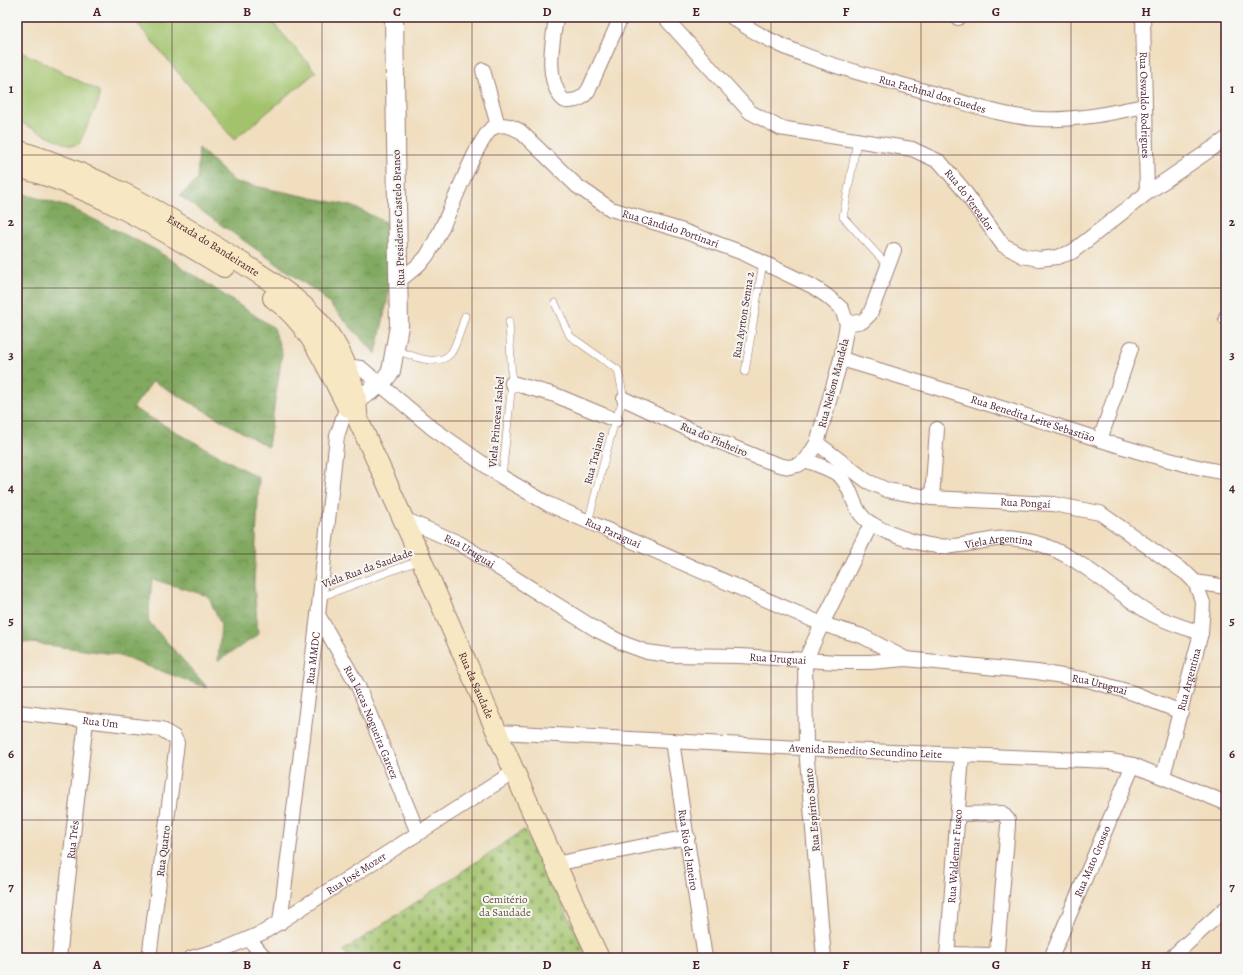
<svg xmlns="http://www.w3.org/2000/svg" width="1243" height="975" viewBox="0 0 1243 975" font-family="Alegreya,serif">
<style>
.grass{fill:#a2c36c;stroke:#76714c}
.forest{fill:url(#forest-crowns);stroke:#666446}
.cemetery{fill:url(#cemetery-stones);stroke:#76714c}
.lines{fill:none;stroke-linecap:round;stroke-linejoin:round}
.service-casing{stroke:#9d7e75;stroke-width:8}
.minor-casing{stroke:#9d7e75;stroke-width:16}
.tertiary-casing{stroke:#9d7e75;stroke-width:20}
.secondary-casing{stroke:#9d7e75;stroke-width:22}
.service{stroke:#fff;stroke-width:7}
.minor{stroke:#fff;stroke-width:14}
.tertiary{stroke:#fff;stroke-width:18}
.secondary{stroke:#f7e8c3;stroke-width:20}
.grid{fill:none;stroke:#4a1f2b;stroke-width:1;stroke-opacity:0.55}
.labels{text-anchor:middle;stroke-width:4;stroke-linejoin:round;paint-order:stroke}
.street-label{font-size:11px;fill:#4a1f2b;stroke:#f6f6f2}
.park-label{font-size:11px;fill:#64503e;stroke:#f6f6f2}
.neatline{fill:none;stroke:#4a1f2b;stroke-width:1.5}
.grid-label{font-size:13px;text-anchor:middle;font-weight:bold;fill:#4a1f2b}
</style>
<defs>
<pattern id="forest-crowns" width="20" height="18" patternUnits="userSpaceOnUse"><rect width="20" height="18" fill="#81a960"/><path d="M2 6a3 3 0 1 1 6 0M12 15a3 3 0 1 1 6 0" fill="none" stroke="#6c894f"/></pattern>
<pattern id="cemetery-stones" width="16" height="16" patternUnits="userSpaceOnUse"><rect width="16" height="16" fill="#a2c36c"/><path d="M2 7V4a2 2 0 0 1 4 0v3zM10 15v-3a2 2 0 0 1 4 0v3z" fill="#869e59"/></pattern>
</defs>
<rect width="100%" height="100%" fill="#f6f6f2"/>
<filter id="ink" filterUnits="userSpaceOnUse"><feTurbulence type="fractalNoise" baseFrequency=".025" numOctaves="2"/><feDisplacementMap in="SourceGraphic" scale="8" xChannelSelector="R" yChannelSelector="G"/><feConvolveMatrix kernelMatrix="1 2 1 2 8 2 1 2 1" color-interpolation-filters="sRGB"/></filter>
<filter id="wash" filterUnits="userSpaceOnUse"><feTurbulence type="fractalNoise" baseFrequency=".012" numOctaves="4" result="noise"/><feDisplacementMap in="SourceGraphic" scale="16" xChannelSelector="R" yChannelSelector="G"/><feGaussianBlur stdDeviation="0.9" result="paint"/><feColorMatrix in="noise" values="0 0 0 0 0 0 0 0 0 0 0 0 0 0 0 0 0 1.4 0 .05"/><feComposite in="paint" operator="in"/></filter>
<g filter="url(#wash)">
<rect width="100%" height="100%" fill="#f0debf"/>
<!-- grass -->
<path class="grass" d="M132 17H268L316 72 234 140Z
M24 53 99 91V101L79 144 70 146 17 121V54Z"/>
<!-- forest -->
<path class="forest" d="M199 148 235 182 352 206 385 222 389 292 376 354 320 294 180 196 197 180Z
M17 192 71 208 156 250 274 328 282 354 268 447 153 381 133 408 259 478 254 584 258 635 218 661 221 625 208 596 152 579 148 621 208 688 114 654 17 641Z"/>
<!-- cemetery -->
<path class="cemetery" d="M524 830 590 958H350L343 951Z"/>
</g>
<g filter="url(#ink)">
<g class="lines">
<defs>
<path id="service" d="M857 141 843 217 888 266
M555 303 570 336 618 370 624 399 615 420 588 522
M396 350C411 355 437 368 450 354 456 348 462 325 465 316
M745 372 763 262
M502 477 512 383 509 321
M320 597 421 560"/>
<g id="minor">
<path d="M556 17C553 42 545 73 560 96 562 99 565 102 570 101 580 100 584 97 589 89L621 17"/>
<path id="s1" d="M732 17C788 58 862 73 928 92 964 102 1002 117 1040 119 1075 121 1110 113 1144 106"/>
<path id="s2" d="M1143 17 1147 193"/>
<path d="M958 18 959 17"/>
<path id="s3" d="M668 21 750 112 780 128 912 149 940 162 962 188 1003 245 1023 256 1039 259 1057 257 1072 252 1147 193 1226 139"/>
<path d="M483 70 498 126"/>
<path id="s4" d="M399 281C408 273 422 264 428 254 449 219 460 181 479 146 483 141 486 133 491 129 501 122 511 126 520 131L577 186 611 209 683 231 743 253 812 286 827 296 842 309 847 324 841 359 817 443 806 460 798 465 789 467 779 465 757 457 688 429 624 399"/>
<path d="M1226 317V318"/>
<path d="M847 324 863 321 870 314 894 250"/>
<path id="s5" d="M841 359C907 378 973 399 1039 420 1100 440 1162 461 1226 473"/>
<path id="s6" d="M345 366 361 368 432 428 502 477 548 504 822 624 862 636 906 659"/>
<path d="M512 383 555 395 615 420"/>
<path d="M1100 440 1131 348"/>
<path id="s7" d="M817 443 867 481 887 490 932 498 1053 504 1100 513 1187 574 1195 582 1226 587"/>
<path id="s8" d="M806 460C816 465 833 469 841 477 855 492 851 512 872 524 891 536 930 549 953 546 985 543 998 533 1033 542 1078 554 1109 588 1148 612 1165 622 1183 627 1201 633"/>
<path d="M932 498 937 429"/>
<path id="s9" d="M404 519 459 543 597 630 625 644 647 652 669 655 740 656 838 662H870L906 659 1037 672 1088 680 1133 693 1181 712"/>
<path id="s10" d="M318 615 358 686 418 833"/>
<path id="s11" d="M17 712 161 729 174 737 177 743 149 958"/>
<path id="s12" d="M497 732 821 749 1110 761 1133 765 1226 803"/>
<path id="s13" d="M672 741 705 958"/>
<path id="s14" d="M1163 776 1201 633 1203 603 1195 582"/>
<path d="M555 864 688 837"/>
<path id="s15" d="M280 923 318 615 337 436 347 406"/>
<path d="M249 939 265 958"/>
<path d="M947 954 992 955 997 951 1008 826V820L1002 813 958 814"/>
<path id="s16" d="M59 958 86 721"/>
<path id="s17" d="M191 958 227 948 264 932 514 772"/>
<path d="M824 958 806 748 805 661 822 624 871 524"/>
<path id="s18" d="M947 958 962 755"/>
<path id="s19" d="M1051 958 1133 765"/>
<path d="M1171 958 1226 908"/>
</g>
<path id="tertiary" d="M347 406 381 384 391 371 399 326 394 17"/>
<g id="secondary">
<path id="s20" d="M17 150C99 175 160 211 231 256 269 280 310 303 334 342 344 358 353 381 356 399 357 407 356 414 359 422 442 600 515 781 599 958"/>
<path d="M17 167C92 186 159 228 224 267"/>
<path d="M273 298C308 322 325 363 344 400L347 406 355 411"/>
</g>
</defs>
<!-- service casing -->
<use href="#service" class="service-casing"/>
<!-- minor casing -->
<use href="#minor" class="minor-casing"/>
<!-- tertiary casing -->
<use href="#tertiary" class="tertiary-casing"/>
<!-- secondary casing -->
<use href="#secondary" class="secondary-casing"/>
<!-- service -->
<use href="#service" class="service"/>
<!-- minor -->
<use href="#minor" class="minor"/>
<!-- tertiary -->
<use href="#tertiary" class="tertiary"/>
<!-- secondary -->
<use href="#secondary" class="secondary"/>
</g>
</g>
<!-- grid -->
<path class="grid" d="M172 17V958M322 17V958M472 17V958M622 17V958M771 17V958M921 17V958M1071 17V958M17 155H1226M17 288H1226M17 421H1226M17 554H1226M17 687H1226M17 820H1226"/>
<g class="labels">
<!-- street labels -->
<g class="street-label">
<text dy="4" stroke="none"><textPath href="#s1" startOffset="216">Rua Fachinal dos Guedes</textPath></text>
<text dy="4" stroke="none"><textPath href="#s2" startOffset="88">Rua Oswaldo Rodrigues</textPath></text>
<text dy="4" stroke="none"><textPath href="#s3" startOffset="369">Rua do Vereador</textPath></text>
<text transform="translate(398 218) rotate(-92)" y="4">Rua Presidente Castelo Branco</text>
<text dy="4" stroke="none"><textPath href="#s4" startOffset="394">Rua Cândido Portinari</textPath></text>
<text dy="4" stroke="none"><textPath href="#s20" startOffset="219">Estrada do Bandeirante</textPath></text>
<text transform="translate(743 315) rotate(-81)" y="4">Rua Ayrton Senna 2</text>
<text transform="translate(833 383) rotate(-75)" y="4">Rua Nelson Mandela</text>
<text dy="4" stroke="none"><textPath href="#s5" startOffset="201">Rua Benedita Leite Sebastião</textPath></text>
<text transform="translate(496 422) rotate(-85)" y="4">Viela Princesa Isabel</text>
<text transform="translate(714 439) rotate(23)" y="4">Rua do Pinheiro</text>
<text transform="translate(594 458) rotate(-75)" y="4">Rua Trajano</text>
<text dy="4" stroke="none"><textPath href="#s7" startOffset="224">Rua Pongaí</textPath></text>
<text dy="4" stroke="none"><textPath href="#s6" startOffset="319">Rua Paraguai</textPath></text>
<text dy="4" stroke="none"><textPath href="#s8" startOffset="228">Viela Argentina</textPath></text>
<text dy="4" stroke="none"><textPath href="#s9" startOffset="73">Rua Uruguai</textPath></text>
<text transform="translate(367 568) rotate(-20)" y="4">Viela Rua da Saudade</text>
<text dy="4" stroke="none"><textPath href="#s15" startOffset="267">Rua MMDC</textPath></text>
<text dy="4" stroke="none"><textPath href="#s9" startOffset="409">Rua Uruguai</textPath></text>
<text dy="4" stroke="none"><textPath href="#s14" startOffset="100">Rua Argentina</textPath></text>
<text dy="4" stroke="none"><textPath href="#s20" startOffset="748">Rua da Saudade</textPath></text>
<text dy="4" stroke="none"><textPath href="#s9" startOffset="733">Rua Uruguai</textPath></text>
<text dy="4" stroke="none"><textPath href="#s11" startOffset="84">Rua Um</textPath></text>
<text dy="4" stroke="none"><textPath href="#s10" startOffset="120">Rua Lucas Nogueira Garcez</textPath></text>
<text dy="4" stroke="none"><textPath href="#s12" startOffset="369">Avenida Benedito Secundino Leite</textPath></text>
<text transform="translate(812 810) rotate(-95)" y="4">Rua Espírito Santo</text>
<text dy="4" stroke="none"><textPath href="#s16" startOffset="119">Rua Três</textPath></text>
<text dy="4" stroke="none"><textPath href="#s13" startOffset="110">Rua Rio de Janeiro</textPath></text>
<text transform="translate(163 851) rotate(-83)" y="4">Rua Quatro</text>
<text dy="4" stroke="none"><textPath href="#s18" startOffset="102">Rua Waldemar Fusco</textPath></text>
<text dy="4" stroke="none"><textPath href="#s19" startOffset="105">Rua Mato Grosso</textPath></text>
<text dy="4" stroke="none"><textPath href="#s17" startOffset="187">Rua José Mozer</textPath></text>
</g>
<!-- park labels -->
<g class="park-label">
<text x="505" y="903">Cemitério<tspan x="505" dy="13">da Saudade</tspan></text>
</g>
</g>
<!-- margin -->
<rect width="1243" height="975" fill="none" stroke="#f6f6f2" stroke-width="44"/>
<rect x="22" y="22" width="1199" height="931" class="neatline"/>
<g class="grid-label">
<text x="97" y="16">A</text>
<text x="247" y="16">B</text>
<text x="397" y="16">C</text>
<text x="547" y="16">D</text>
<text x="696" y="16">E</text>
<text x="846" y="16">F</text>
<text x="996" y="16">G</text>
<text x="1146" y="16">H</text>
<text x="11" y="93">1</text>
<text x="1232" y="93">1</text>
<text x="11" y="226">2</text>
<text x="1232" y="226">2</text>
<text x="11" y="359">3</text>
<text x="1232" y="359">3</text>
<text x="11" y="492">4</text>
<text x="1232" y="492">4</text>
<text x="11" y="625">5</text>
<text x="1232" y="625">5</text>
<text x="11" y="758">6</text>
<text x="1232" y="758">6</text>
<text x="11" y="891">7</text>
<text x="1232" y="891">7</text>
<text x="97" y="969">A</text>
<text x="247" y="969">B</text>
<text x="397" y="969">C</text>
<text x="547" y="969">D</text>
<text x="696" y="969">E</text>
<text x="846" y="969">F</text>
<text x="996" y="969">G</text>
<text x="1146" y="969">H</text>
</g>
</svg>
